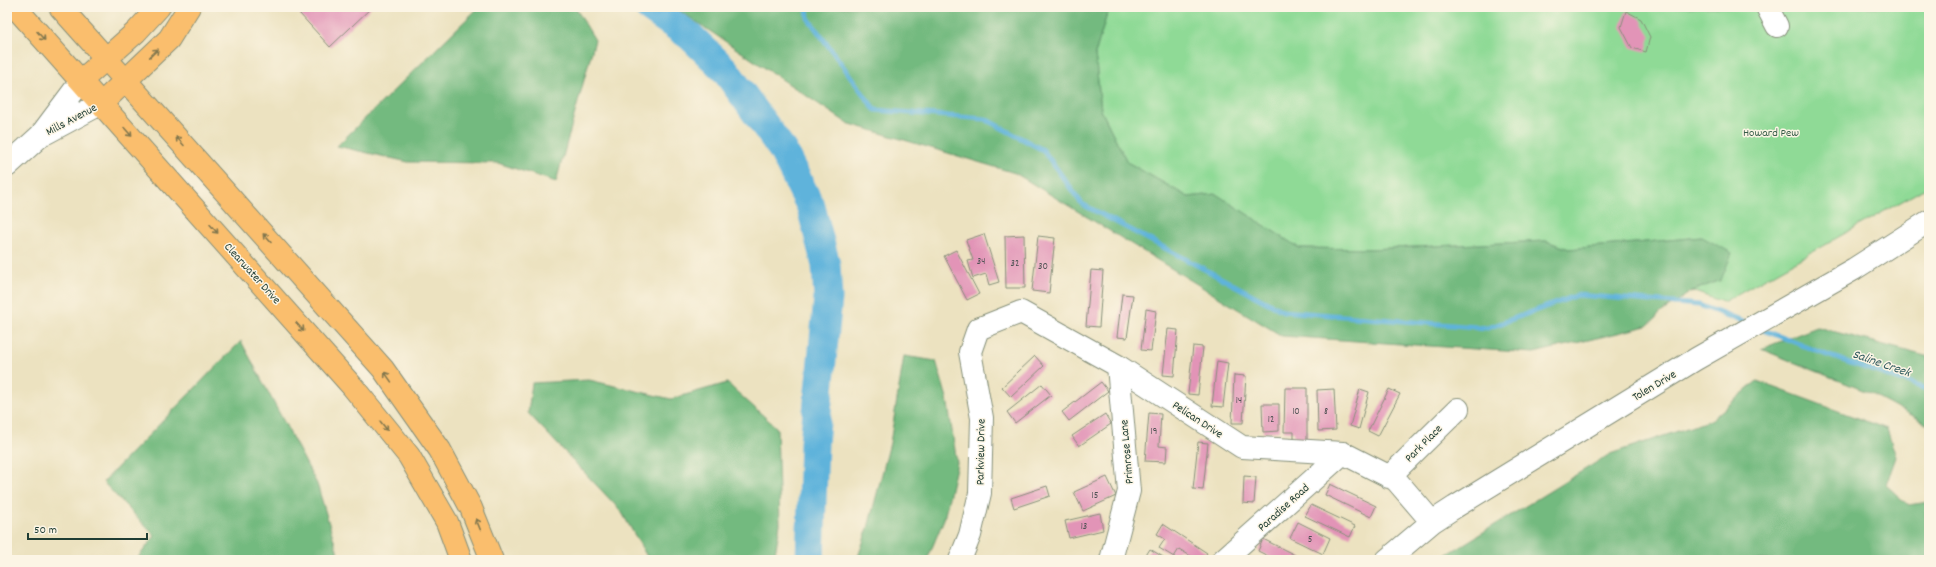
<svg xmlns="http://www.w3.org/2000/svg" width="1936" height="567" viewBox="0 0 1936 567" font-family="Dekko,sans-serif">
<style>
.green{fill:#8fda96;stroke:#578c65}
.forest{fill:#73ba7f;stroke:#497c5a}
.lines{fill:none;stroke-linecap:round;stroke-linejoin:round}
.stream{stroke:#5fb3db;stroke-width:5}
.river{stroke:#5fb3db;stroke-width:29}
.building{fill:#e294b7}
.minor-casing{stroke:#86907a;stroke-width:24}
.major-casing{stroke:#86907a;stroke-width:24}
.minor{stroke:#fff;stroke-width:22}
.major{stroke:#fabe6d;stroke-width:22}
.oneway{stroke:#82774e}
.labels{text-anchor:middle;stroke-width:3;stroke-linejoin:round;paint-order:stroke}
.number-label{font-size:10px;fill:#505355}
.street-label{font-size:12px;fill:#1f3d34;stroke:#fcf5e5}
.park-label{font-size:12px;fill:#355c48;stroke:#fcf5e5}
.water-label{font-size:13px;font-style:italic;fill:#2f5a5e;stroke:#fcf5e5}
</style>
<rect width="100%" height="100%" fill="#fcf5e5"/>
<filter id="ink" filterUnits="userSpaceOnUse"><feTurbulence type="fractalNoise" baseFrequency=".025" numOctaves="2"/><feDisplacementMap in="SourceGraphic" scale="8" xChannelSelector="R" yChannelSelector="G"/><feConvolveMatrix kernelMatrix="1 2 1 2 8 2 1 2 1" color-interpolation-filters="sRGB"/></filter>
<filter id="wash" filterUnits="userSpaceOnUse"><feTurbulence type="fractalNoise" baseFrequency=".012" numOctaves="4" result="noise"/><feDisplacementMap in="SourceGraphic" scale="16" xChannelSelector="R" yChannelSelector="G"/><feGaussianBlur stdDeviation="0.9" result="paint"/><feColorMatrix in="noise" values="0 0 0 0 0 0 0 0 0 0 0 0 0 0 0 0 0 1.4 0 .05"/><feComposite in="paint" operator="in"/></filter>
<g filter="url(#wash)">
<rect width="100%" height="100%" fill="#ece2c0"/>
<!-- green -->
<path class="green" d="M1116 7H1929V186L1723 302 1692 291 1721 280 1702 237 1569 249 1546 241 1370 249 1299 248 1216 194 1188 197 1127 162 1101 110 1095 54 1107 14Z"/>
<!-- forest -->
<path class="forest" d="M479 7H575L595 40 556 182 498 163 408 162 337 146Z
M674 7H1116L1107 14 1095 54 1101 110 1127 162 1188 197 1216 194 1299 248 1370 249 1546 241 1569 249 1702 237 1732 253 1721 280 1692 291 1663 311 1647 326 1534 353 1282 336 1015 173 847 123Z
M1817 327 1929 357V425L1870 393 1761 349Z
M241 341 317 484 340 560H136L155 536 103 482Z
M904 356 936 361 947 398 957 463 944 519 927 560H857L868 528 890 443Z
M589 380 671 399 727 383 777 428 780 524 774 560H649L621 511 528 413 532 383Z
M1757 381 1887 429 1896 457 1886 485 1908 505 1929 502V560H1438L1610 454 1711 420Z"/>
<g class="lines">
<!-- stream -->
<path class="stream" d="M807 7 808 18 875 110 985 119 1043 150 1082 204 1283 311 1488 328 1578 295 1699 305 1746 323
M1761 329 1827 355 1929 390"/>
<!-- river -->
<path class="river" d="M648 7 690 36 725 70 782 149 811 207 826 265 828 298 814 443 810 560"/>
</g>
<g id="blocks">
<!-- building -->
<path class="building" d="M305 7H372L330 47 299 13Z
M1626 11 1641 19 1650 37 1646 52 1632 48 1621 27Z
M984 234 999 282 989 285 986 274 973 278 968 261 973 260 966 240Z
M1024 235 1025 288H1006L1005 236Z
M1038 236 1055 238 1049 293 1032 291Z
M956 250 979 294 967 300 944 256Z
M1091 270 1103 271 1099 327 1086 326Z
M1122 294 1133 295 1127 338 1117 337Z
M1146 309 1156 311 1151 351 1141 350Z
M1168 329 1178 330 1174 376 1163 375Z
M1193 346 1203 347 1198 395 1188 394Z
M1035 356 1044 366 1011 397 1002 387Z
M1217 361 1228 363 1223 407 1212 406Z
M1234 375 1246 376 1243 423H1232Z
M1101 382 1108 391 1069 421 1062 412Z
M1042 384 1051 395 1015 423 1007 412Z
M1285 388H1307V441H1294V432H1284Z
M1334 389 1336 430 1318 431 1317 390Z
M1360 389 1369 392 1359 429 1350 426Z
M1389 389 1400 394 1378 436 1368 431Z
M1262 404H1279V431L1263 432Z
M1149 413 1161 414 1159 446 1167 447 1166 462 1145 461Z
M1105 414 1111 424 1079 446 1072 436Z
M1198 442 1208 443 1203 490 1193 489Z
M1244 476 1256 477 1254 504 1243 503Z
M1107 477 1116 496 1083 511 1074 492Z
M1330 484 1376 506 1371 517 1325 495Z
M1047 486 1050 496 1014 508 1011 498Z
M1311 505 1355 526 1350 537 1305 516Z
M1100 513 1103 530 1069 538 1065 521Z
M1298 522 1330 538 1323 554 1290 538Z
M1163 524 1207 553 1202 560H1197L1179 549 1174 557 1159 548 1165 539 1157 534Z
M1263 539 1305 560H1276L1258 551Z
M1150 549 1168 560H1143Z"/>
</g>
</g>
<g filter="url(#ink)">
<use href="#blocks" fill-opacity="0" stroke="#86907a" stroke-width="1"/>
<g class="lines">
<defs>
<path id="minor" d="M1767 7 1777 26
M46 133 102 103
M7 166 40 136 82 80
M1389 477 1458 409
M960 560 970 535 980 493 982 418 970 352 978 329 1021 312 1118 366 1242 447 1343 453 1396 480 1432 522
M1111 560 1129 491 1118 366
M1223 560 1343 453
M1387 560 1432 522 1455 507 1696 359 1854 269 1929 221"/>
<path id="major" d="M15 7 352 386 409 456 447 522 461 560
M60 7 383 369 440 450 471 508 492 560
M82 80 136 32 159 7
M102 103 169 39 189 7"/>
</defs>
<!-- minor casing -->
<use href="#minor" class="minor-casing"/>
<!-- major casing -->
<use href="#major" class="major-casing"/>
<!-- minor -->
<use href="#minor" class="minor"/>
<!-- major -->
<use href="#major" class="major"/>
</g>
<!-- one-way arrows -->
<defs><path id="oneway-shaft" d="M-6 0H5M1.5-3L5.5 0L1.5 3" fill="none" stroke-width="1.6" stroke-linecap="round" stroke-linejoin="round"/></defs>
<g class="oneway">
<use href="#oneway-shaft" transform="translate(41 36) rotate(48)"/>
<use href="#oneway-shaft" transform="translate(154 53) rotate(-44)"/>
<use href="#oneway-shaft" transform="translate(128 132) rotate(48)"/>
<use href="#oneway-shaft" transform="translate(180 141) rotate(-132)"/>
<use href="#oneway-shaft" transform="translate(214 229) rotate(48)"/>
<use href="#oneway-shaft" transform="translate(267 238) rotate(-132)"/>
<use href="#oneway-shaft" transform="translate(300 327) rotate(48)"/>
<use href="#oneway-shaft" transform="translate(388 377) rotate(-125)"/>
<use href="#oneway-shaft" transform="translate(384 426) rotate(51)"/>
<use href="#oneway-shaft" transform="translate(478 524) rotate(-112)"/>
</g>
</g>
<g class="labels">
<!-- number labels -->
<g class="number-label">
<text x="981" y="264">34</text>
<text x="1015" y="266">32</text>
<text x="1043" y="269">30</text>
<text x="1239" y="403">14</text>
<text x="1296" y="414">10</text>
<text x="1326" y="414">8</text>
<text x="1271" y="422">12</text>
<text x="1154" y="434">19</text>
<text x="1095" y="498">15</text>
<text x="1084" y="529">13</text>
<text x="1310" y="542">5</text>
</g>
<!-- street labels -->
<g class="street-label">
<text transform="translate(71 119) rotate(-28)" y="4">Mills Avenue</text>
<text transform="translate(253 273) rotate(48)" y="4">Clearwater Drive</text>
<text transform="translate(1654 385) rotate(-31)" y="4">Tolen Drive</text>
<text transform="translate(1198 419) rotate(33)" y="4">Pelican Drive</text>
<text transform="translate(1423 443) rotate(-45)" y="4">Park Place</text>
<text transform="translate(980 452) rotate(-89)" y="4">Parkview Drive</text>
<text transform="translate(1126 452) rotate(-95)" y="4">Primrose Lane</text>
<text transform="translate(1283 507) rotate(-42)" y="4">Paradise Road</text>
</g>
<!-- park labels -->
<g class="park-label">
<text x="1771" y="136">Howard Pew</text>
</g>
<!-- water labels -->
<g class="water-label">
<text transform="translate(1882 362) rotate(19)" y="5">Saline Creek</text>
</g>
</g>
<!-- margin -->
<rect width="1936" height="567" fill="none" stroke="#fcf5e5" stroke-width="24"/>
<!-- scale -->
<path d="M28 533v6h119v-6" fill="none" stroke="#1f3d34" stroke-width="2"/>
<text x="34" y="533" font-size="12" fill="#1f3d34" stroke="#fcf5e5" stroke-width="3" paint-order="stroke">50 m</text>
</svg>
